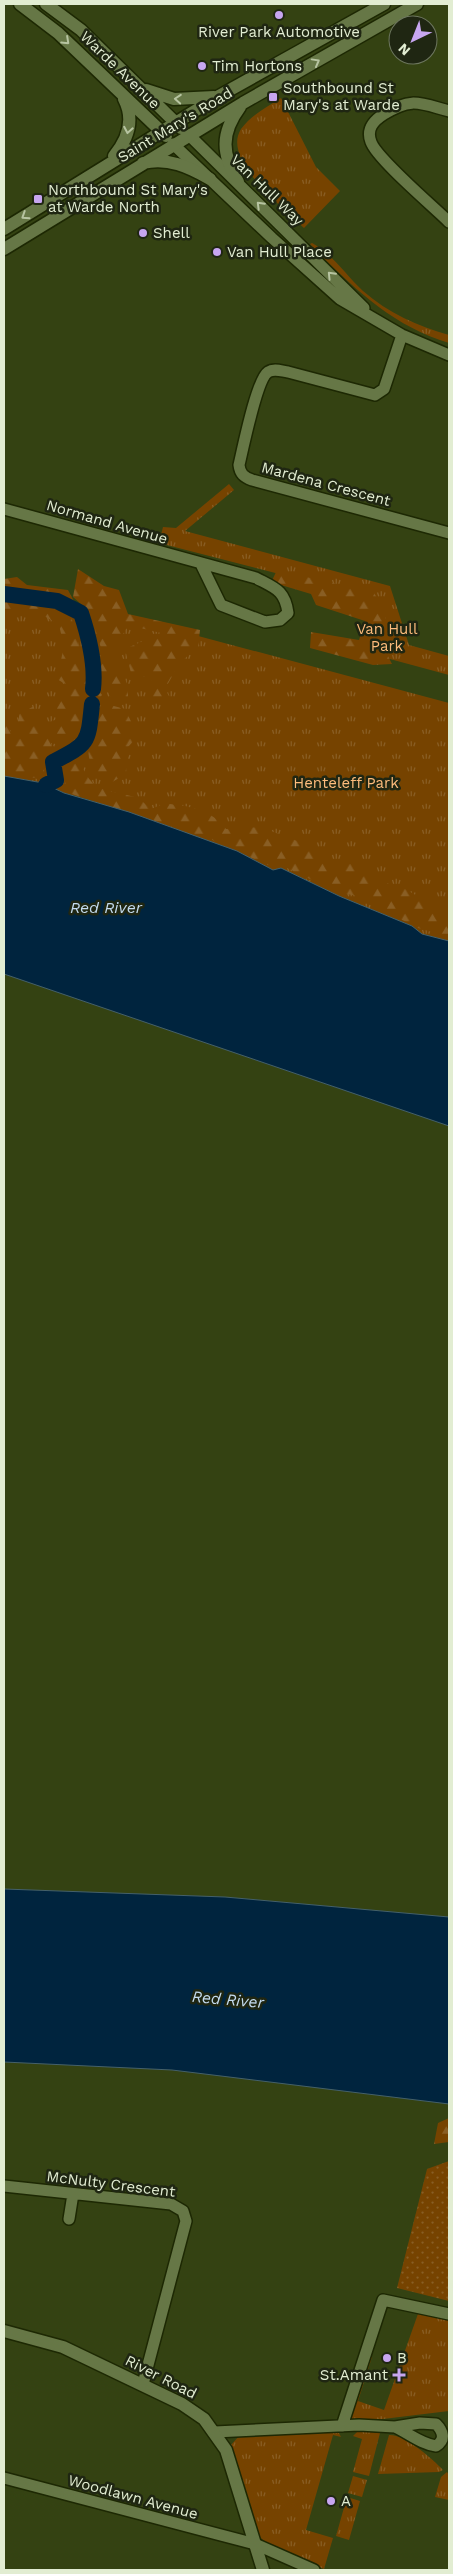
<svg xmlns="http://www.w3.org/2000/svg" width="453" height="2574" viewBox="0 0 453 2574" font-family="'Work Sans',sans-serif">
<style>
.grass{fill:url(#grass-tufts)}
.forest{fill:url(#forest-firs)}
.garden{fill:url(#garden-dots)}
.water{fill:#00243e;stroke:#44606a}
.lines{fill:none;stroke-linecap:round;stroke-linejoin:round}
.river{stroke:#00243e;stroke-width:16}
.street-casing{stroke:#1d2803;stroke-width:14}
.secondary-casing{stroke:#1d2803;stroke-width:15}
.street{stroke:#667746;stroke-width:11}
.secondary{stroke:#667746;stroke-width:12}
.oneway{stroke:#b7c4a1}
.poi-dot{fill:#c7a6f0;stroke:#1f2612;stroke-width:2}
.labels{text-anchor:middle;stroke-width:5;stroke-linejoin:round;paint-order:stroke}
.poi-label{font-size:15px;fill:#e2edd2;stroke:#1f2612;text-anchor:start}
.street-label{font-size:15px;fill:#e2edd2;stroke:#1f2612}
.park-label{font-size:15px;fill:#febc7c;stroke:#1f2612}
.water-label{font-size:16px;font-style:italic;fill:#c4dbef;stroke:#1f2612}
</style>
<defs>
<pattern id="grass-tufts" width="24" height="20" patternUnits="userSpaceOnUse" patternTransform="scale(1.25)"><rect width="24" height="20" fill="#764300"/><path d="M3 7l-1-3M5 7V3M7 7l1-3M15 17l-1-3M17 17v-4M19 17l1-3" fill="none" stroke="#895e24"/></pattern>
<pattern id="forest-firs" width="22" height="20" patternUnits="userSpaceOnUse" patternTransform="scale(1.25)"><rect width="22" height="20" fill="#764300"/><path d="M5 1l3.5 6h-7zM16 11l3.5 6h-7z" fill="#895e24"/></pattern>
<pattern id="garden-dots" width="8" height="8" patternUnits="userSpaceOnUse" patternTransform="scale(1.25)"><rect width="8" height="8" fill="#764300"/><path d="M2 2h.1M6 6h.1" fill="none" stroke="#895e24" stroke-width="1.8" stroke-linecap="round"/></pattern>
</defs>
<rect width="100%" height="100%" fill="#344212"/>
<!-- grass -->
<path class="grass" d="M281 98 316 167 340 191 304 228C285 209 221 160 241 129 251 115 267 107 281 98Z
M312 243C332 254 346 275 363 291 388 313 418 326 449 335V343C392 326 351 286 310 244Z
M229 484 234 490 185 531 390 586 409 645 449 656V675L364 652 377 599 159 543 163 527 176 528Z
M4 584 449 703V941L422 934 412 926 339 896 281 868 273 870 237 851 94 801 64 793 43 783 4 776Z
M419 2311 449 2318V2411L383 2419 351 2420 349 2417 369 2358 372 2357 358 2401 384 2410Z
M359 2430 380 2433 369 2476 353 2472 362 2439 353 2436Z
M338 2431 341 2437 333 2435 306 2530 333 2538 324 2569 266 2543 260 2537 231 2445 240 2435Z
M389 2435C404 2434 433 2459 443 2470L439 2472 378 2474Z
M447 2472 449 2475V2500L435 2497 441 2477Z
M353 2476 367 2480 362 2497 348 2493Z
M347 2497 360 2501 349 2540 336 2536Z"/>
<!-- forest -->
<path class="forest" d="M78 569 104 586 119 590 128 614 200 630 198 648 180 662 165 689 170 698 165 705 145 700 152 679 131 673 125 649 161 633 128 625 114 651 101 648 90 612 73 597Z
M277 570 374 593C384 609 393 632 385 650L392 664 373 665 310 648 311 632 359 640 365 621 316 605 311 594 281 585 276 596 268 589Z
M17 577 27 585 68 590 76 605 71 616 87 675 102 695 87 712 84 733 68 747 51 743 54 755 44 768 45 780 4 772V711L11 734 19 733V712L33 707 40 724 59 719 56 703 65 684 57 679 64 646 59 625 36 611 4 613V579Z
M98 658 117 661 128 686V699L111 698 97 665Z
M110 705 125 709 138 736 128 747 126 774 107 785C79 762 89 740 96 709Z
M79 756C88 792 105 789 135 797 141 799 146 805 151 809 156 807 161 804 166 804 185 804 216 812 226 829L260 827 324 851 332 860 364 867 370 878 405 889 449 914V937L418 928 379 908 367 898 337 892 285 867H273L215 842 208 836H197L66 792 67 786 56 763 64 758Z
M449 2118V2142L434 2144 438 2123Z"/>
<!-- garden -->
<path class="garden" d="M449 2161V2301L397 2288 427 2169Z"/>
<!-- water -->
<path class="water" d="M4 776 43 783 64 793 129 812 237 851 273 870 281 868 339 896 412 926 422 934 449 941V1126L4 974Z
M4 1889 225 1897 449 1917V2104L172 2070 4 2062Z"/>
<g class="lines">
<!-- river -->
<path class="river" d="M4 594 57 601 81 613C89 637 96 664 93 689
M46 785 56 780 53 762C89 743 88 744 92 704"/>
<defs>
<path id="street" d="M449 111C419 103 412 97 384 114 373 121 366 129 371 142 377 159 434 207 449 222
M189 135 364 308
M173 144 272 238 340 299 402 335 449 355
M402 335 384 389 375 395 288 372C281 371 274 368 268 372 257 379 243 448 239 465 240 474 244 477 252 480L449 533
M4 509 256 578C275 588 285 590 288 613L280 620 265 622 221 605 201 564
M4 2186 171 2204 183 2211 186 2221 143 2384
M69 2219 73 2194
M342 2426 383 2300 449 2314
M215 2432 359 2425 395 2427 420 2423 436 2424C443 2431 446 2440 436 2446 421 2444 410 2434 395 2427
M4 2478 255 2544 314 2570"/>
<path id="secondary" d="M20 4 58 33 166 136
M46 4 81 30 181 128
M146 90 174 99 214 97
M114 156C128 139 135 120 124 99
M143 163C168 157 189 167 210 179
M238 182C222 154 220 134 240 107
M4 229 219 96 384 4
M4 249 243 103 417 4
M4 2331 63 2347 182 2404 204 2419 226 2450 263 2570"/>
</defs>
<!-- street casing -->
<use href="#street" class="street-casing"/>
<!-- secondary casing -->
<use href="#secondary" class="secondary-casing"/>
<!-- street -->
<use href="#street" class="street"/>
<!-- secondary -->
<use href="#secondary" class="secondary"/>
</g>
<!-- one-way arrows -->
<defs><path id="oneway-chevron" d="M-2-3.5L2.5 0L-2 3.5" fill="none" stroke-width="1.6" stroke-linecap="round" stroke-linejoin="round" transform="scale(1.25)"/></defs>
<g class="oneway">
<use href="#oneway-chevron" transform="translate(66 41) rotate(43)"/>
<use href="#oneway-chevron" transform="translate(316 62) rotate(-29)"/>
<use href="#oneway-chevron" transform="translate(178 99) rotate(-176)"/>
<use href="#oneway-chevron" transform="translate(128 130) rotate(100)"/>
<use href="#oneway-chevron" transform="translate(260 205) rotate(-135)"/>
<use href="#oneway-chevron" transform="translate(25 216) rotate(147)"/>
<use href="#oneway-chevron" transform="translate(331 275) rotate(-134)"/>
</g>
<!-- markers -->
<g class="poi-dot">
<circle cx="279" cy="15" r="5"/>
<circle cx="202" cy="66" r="5"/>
<rect x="268" y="92" width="10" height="10" rx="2.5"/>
<rect x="33" y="194" width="10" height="10" rx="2.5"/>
<circle cx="143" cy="233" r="5"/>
<circle cx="217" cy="252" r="5"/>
<circle cx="387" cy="2358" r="5"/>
<path d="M396.5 2367.5h5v5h5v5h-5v5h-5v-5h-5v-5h5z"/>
<circle cx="331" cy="2501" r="5"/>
</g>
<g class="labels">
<!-- poi labels -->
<g class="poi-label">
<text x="279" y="37" text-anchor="middle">River Park Automotive</text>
<text x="212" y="71">Tim Hortons</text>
<text x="283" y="93">Southbound St<tspan x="283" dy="17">Mary's at Warde</tspan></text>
<text x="48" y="195">Northbound St Mary's<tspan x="48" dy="17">at Warde North</tspan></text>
<text x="153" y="238">Shell</text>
<text x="227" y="257">Van Hull Place</text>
<text x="397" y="2363">B</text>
<text x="388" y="2380" text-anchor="end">St.Amant</text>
<text x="341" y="2506">A</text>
</g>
<!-- street labels -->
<g class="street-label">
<text transform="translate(120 70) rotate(44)" y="5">Warde Avenue</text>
<text transform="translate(175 125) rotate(-31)" y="5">Saint Mary's Road</text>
<text transform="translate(267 190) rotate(44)" y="5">Van Hull Way</text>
<text transform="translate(326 484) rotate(15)" y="5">Mardena Crescent</text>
<text transform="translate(107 522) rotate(16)" y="5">Normand Avenue</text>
<text transform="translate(111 2184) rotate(7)" y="5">McNulty Crescent</text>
<text transform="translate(161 2377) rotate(27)" y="5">River Road</text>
<text transform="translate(133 2497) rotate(15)" y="5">Woodlawn Avenue</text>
</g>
<!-- park labels -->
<g class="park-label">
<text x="387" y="634">Van Hull<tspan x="387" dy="17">Park</tspan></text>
<text x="346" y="788">Henteleff Park</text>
</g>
<!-- water labels -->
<g class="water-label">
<text x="106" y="913">Red River</text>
<text transform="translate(228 1999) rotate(5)" y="6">Red River</text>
</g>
</g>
<!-- border -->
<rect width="453" height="2574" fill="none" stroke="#e2edd2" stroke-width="10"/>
<!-- north arrow -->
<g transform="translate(413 40) rotate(223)"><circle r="24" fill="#1f2612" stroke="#6d765f"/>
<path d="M0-4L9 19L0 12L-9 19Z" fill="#c7a6f0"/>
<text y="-8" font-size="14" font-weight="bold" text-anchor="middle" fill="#e2edd2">N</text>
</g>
</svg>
